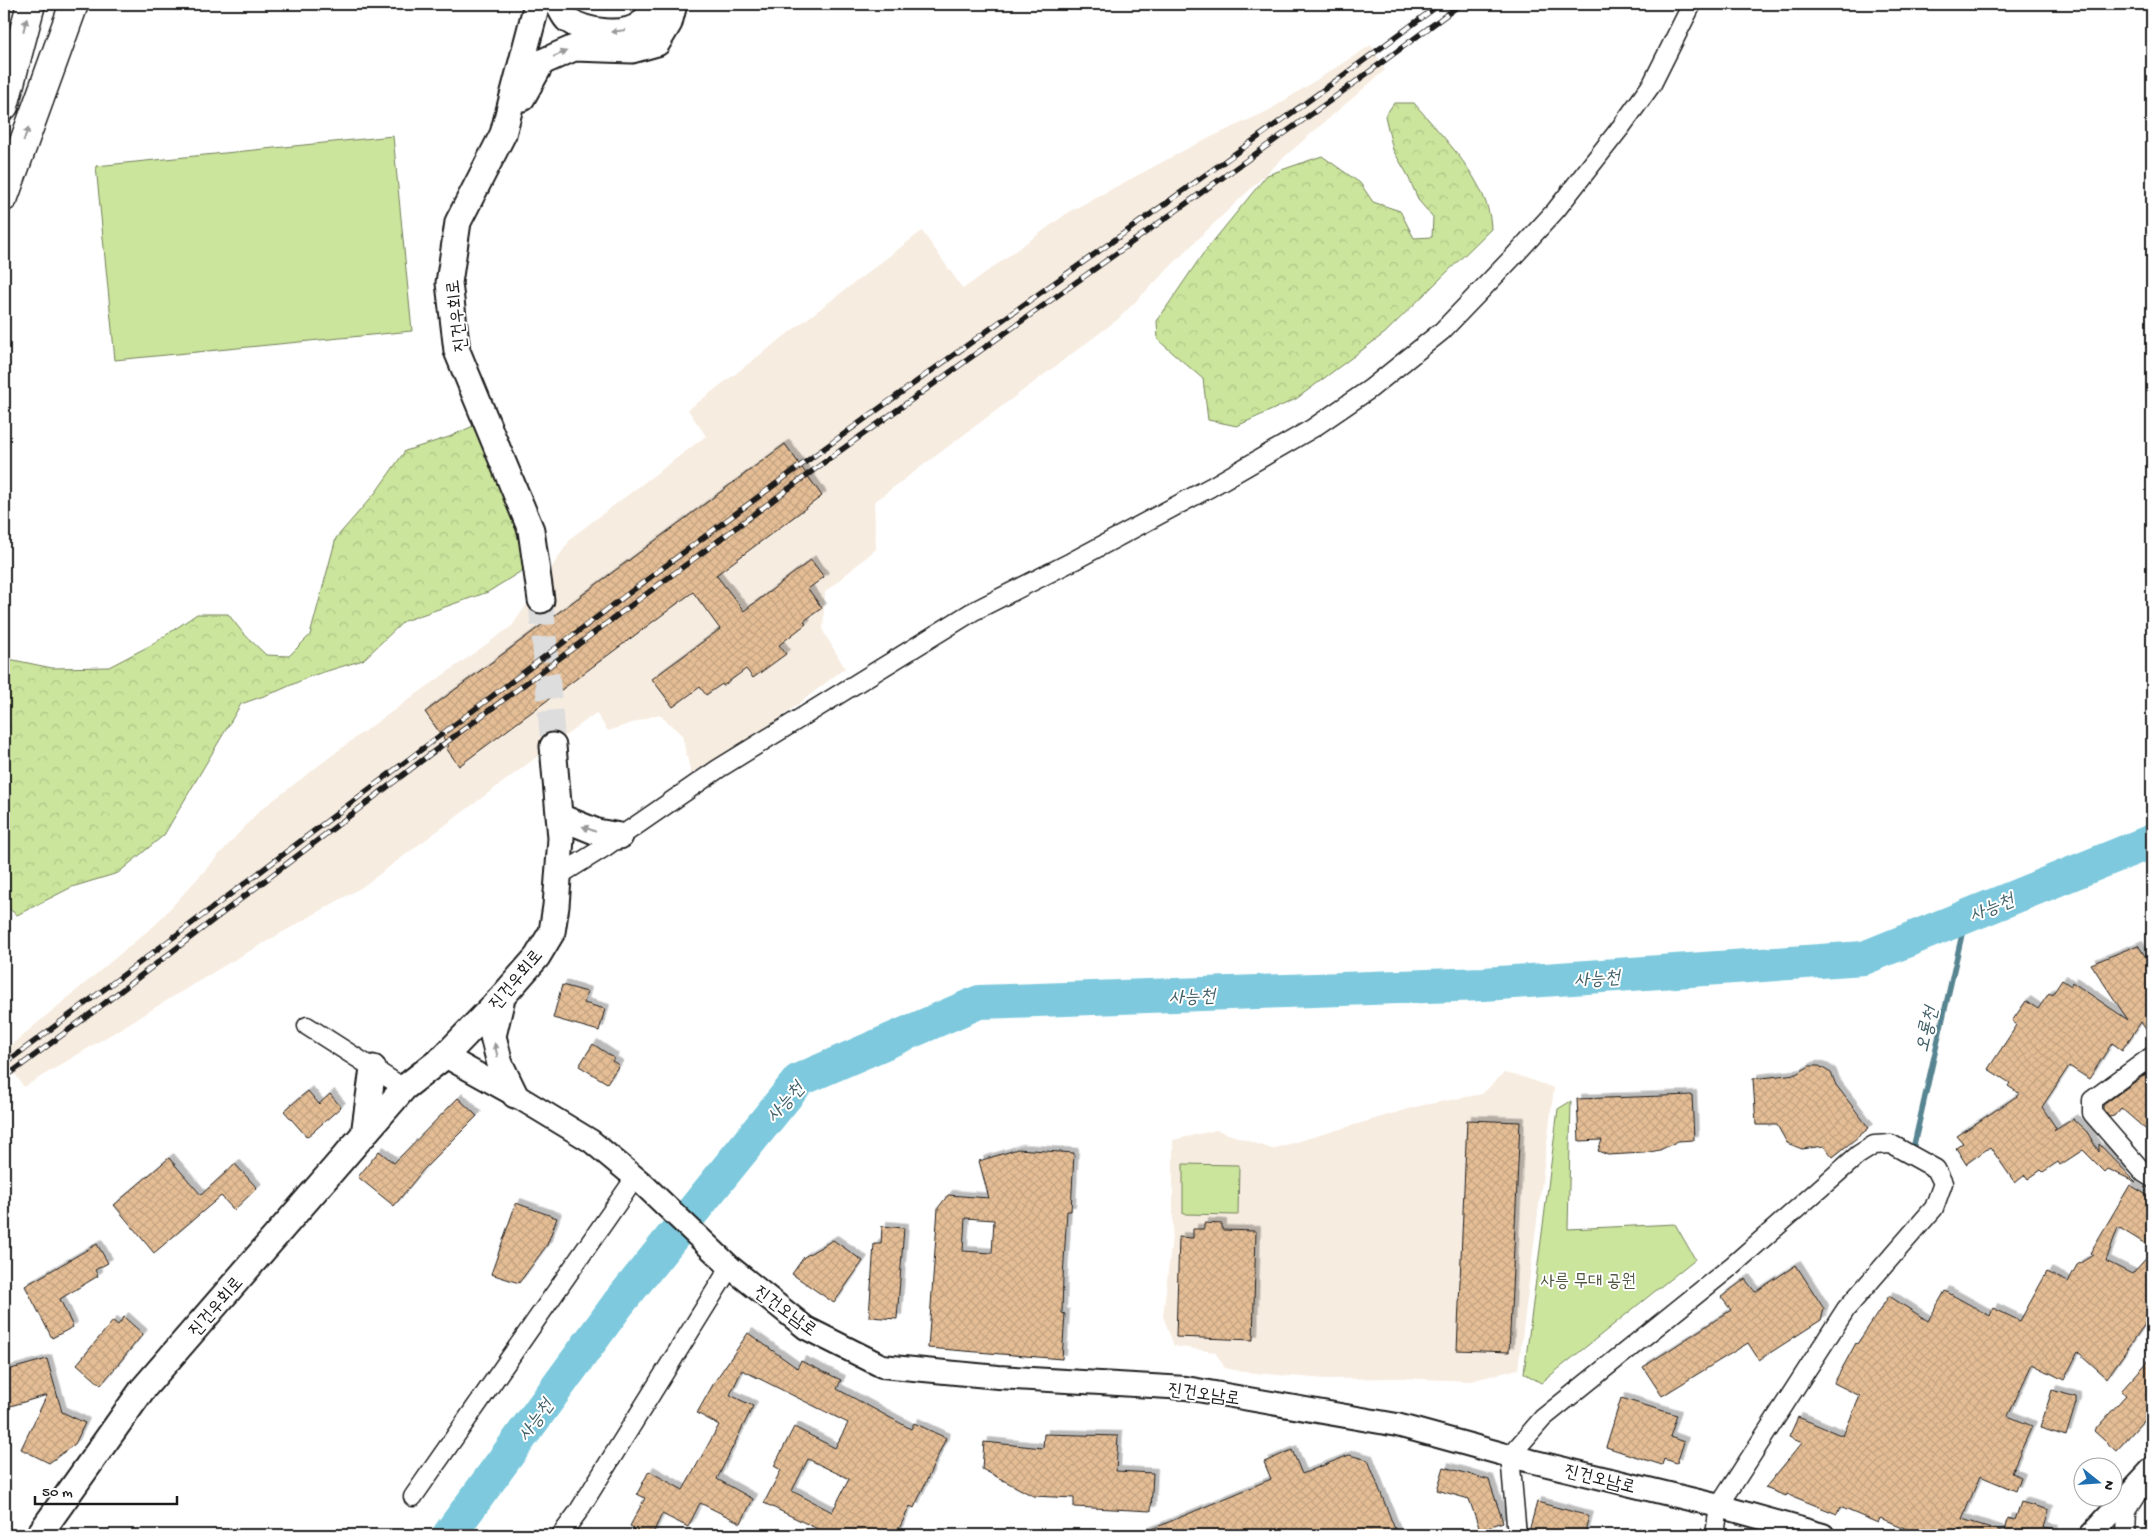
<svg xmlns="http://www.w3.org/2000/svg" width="2156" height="1539" viewBox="0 0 2156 1539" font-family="'Gochi Hand','Poor Story',sans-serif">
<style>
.built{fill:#f7ece0}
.forest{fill:url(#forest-crowns);stroke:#74805c}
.park{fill:#cbe59c;stroke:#74805c}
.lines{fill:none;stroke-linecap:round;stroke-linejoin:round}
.stream{stroke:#578490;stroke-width:5.5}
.river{stroke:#7ec9dd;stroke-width:34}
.building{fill:url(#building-cross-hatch);stroke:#1c1c1c;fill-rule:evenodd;filter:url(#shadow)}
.secondary-tunnel{stroke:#ddd;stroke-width:25;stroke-dasharray:25 12;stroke-linecap:butt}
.minor-casing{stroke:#1c1c1c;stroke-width:21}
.tertiary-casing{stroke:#1c1c1c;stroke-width:26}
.secondary-casing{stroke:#1c1c1c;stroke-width:29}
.trunk-casing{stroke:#1c1c1c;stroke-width:31}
.minor{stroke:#fff;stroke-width:18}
.tertiary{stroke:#fff;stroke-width:22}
.secondary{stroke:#fff;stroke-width:25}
.trunk{stroke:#fff;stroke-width:28}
.rail-casing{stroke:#1c1c1c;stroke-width:5.5}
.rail{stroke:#fff;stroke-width:4;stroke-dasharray:11;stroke-linecap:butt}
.oneway{fill:#999}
.labels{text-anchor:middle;stroke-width:4;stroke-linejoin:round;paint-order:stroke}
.street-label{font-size:18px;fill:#1c1c1c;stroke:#fff}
.park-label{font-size:18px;fill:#515842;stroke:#fff}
.water-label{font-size:19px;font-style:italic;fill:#436169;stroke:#fff}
</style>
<defs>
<pattern id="forest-crowns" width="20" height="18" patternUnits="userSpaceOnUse" patternTransform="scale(1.25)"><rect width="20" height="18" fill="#cbe59c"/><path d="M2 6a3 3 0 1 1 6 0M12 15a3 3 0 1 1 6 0" fill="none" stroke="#aec486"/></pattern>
<pattern id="building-cross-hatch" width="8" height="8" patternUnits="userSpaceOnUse" patternTransform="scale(1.25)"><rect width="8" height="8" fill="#e5be96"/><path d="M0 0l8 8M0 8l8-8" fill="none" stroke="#c4a381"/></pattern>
<filter id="shadow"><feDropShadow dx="4.5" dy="-4.5" stdDeviation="0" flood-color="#0004"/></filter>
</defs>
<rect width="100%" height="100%" fill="#fff"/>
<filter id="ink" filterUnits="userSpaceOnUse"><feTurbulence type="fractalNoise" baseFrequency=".02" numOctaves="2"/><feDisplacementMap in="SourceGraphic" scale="10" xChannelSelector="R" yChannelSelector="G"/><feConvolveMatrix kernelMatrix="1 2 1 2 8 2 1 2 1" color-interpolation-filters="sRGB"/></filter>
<g filter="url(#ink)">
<!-- built -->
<path class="built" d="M1371 45 1385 70 1283 158 1203 234 1117 320 874 502 876 549 825 592 823 631 845 668 780 718 691 774 682 735 659 714 608 731 596 713 362 887 227 964 24 1087 4 1058V1051L156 924 259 811 355 738 512 626 572 537 706 436 688 410 922 231 963 289 1069 212 1196 144 1268 111Z
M1504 1073 1526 1078 1554 1088 1518 1369 1471 1381 1400 1378 1326 1379 1244 1372 1225 1368 1215 1352 1174 1346 1163 1316 1173 1228V1140L1217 1130 1272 1149 1419 1106 1482 1094Z"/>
<!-- forest -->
<path class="forest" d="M1394 103H1414C1442 136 1491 184 1491 229L1385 333 1296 399 1237 426 1208 420 1203 379 1158 340 1157 321 1202 255 1267 175 1322 156 1360 183 1373 202 1400 211 1414 238 1432 237 1433 217 1419 201 1406 172 1393 150 1385 116Z
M473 426 522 529 523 570 488 592 404 621 363 660 311 676 278 691 241 704 164 835 118 873 72 887 17 915 4 905V658L52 668 109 667 153 644 197 614H228L243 633 266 655 289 656 310 635 336 538 376 492 405 451 449 437Z"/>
<!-- park -->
<path class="park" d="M393 136 412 331 115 360 96 166Z
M1571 1101 1568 1229 1675 1224 1695 1259 1541 1383 1524 1373 1558 1109Z
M1183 1164 1239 1165 1238 1215 1183 1214Z"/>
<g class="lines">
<!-- stream -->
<path class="stream" d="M1913 1149 1966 917"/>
<!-- river -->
<path class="river" d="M449 1535 618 1304 799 1080 979 1002 1484 984 1864 958 2152 841"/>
</g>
<!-- building -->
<path class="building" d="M785 444 822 496 716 575 744 611 811 560 824 577 808 589 822 608 804 621 806 624 779 645 786 654 753 678 746 669 723 686 722 684 706 695 700 687 673 707 652 679 720 629 693 592 459 766 446 748 449 746 425 712Z
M2138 945 2152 967V1039L2141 1022 2122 1050 2112 1043 2089 1079 2069 1066 2042 1107 2056 1128 2054 1131 2073 1119 2087 1132 2099 1152V1144L2136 1182 2108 1169 2105 1172 2083 1150 2060 1165 2058 1162 2043 1172 2041 1170 2028 1179 2025 1175 2015 1183 1990 1147 1966 1164 1956 1148 1963 1143 1957 1136 2020 1094 2008 1086 2010 1083 1988 1069 2017 1025 2012 1021 2026 1001 2038 1009 2049 993 2052 995 2062 980 2071 986 2072 982 2128 1020 2091 964Z
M562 985 587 992 584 1003 605 1009 599 1031 553 1018Z
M593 1044 614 1058 612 1061 619 1065 607 1083 579 1066Z
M1810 1066H1819L1831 1073 1836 1085 1869 1128 1833 1157 1824 1146 1802 1149 1787 1143 1777 1125H1756L1753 1079 1796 1074Z
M2152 1070V1135L2121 1108 2114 1116 2109 1117 2103 1109V1105L2146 1074 2147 1076Z
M308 1091 319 1104 330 1094 341 1107 307 1137 284 1111Z
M1692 1095 1694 1140 1678 1141 1660 1150 1644 1153 1608 1155 1598 1151 1602 1140 1579 1141 1577 1099Z
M458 1098 477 1116 424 1169 394 1206 358 1177 379 1151 394 1163Z
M1467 1120 1520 1122 1509 1352 1457 1350Z
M1018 1149 1074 1153 1071 1211H1067L1063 1278 1062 1313 1065 1314 1062 1359 928 1348 938 1208 948 1195 989 1198 979 1161ZM965 1218 994 1220 992 1253 963 1251Z
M169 1158 201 1195 235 1164 257 1188 234 1210 221 1196 154 1253 114 1205Z
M2130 1185 2152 1198V1248L2118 1227 2106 1261 2132 1274 2152 1252V1314L2107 1378 2078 1352 2064 1380 2032 1364 2008 1416 2032 1426 2011 1473 2021 1477 2016 1491 1980 1476 1962 1519 2004 1532 2003 1535H1935L1923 1530 1921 1535 1880 1518 1878 1523 1840 1507 1837 1514 1787 1494 1786 1496 1765 1488 1802 1443 1789 1437 1798 1417 1843 1436 1860 1396 1834 1383 1856 1343 1857 1344 1889 1296 1928 1321 1945 1291 1990 1316 1993 1308 2020 1321 2047 1272 2068 1282 2077 1265 2093 1255 2090 1253Z
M516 1203 557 1218 547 1245 519 1283 491 1274Z
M1204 1223 1222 1224V1230L1256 1231 1253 1340 1176 1337 1179 1237 1193 1238V1229H1204Z
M882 1226 904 1228 897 1319 869 1317 874 1244H881Z
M833 1240 863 1261 834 1303 792 1274 804 1257Z
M97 1244 108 1263 95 1270 98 1276 60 1299 73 1327 52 1338 25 1286Z
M1796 1265 1824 1309 1821 1320 1759 1360 1748 1343 1662 1396 1643 1367 1731 1310 1721 1297 1745 1279 1755 1292Z
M124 1317 143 1334 101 1385 77 1364 113 1321 118 1325Z
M748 1333 797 1368 801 1361 841 1380 837 1389 911 1429 914 1423 946 1438 914 1508 910 1506 896 1535H830L764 1503 781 1470 774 1466 794 1427 835 1448 848 1423 742 1370 730 1395 753 1406 717 1479 753 1499 741 1523 700 1503 688 1527 662 1514 652 1535H631L634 1528 630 1526 645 1498 637 1494 649 1471 683 1490 719 1425 697 1413 715 1381ZM808 1459 849 1479 832 1512 792 1491Z
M2152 1357V1411L2116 1451 2094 1431 2126 1395 2121 1391Z
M47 1359 62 1412 85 1423 75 1444 49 1463 21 1449 47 1395 4 1408V1371Z
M2052 1390 2076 1397V1403L2066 1436 2040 1428Z
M1621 1398 1677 1415 1670 1437 1684 1442 1677 1463 1664 1459 1662 1465 1606 1447Z
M1044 1434 1118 1436 1116 1471 1153 1473 1151 1511 1074 1507V1498L1033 1496 982 1469 984 1442 1043 1448Z
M1292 1450 1302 1474 1349 1455 1368 1460 1396 1532 1387 1535H1138L1271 1479 1264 1462Z
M1444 1467 1489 1480 1503 1522 1480 1530 1469 1499 1437 1490Z
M1537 1502 1589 1516 1584 1535H1528Z
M2021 1502 2049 1510 2044 1528 2054 1530 2053 1535H2004L2008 1518 2015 1520Z"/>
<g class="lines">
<!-- secondary-tunnel -->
<path class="secondary-tunnel" d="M541 600 553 746"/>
<defs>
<path id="minor" d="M558 876 605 847 718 769 972 612 1071 562 1211 487 1313 428 1370 389 1442 331 1514 256 1556 210 1621 127 1652 84 1692 4
M307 1026 404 1088
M2152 1056 2092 1100V1113L2144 1173 2152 1178
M413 1497 635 1178
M561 1535 578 1512 730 1267
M1517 1535 1510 1456 1543 1418 1733 1265 1858 1155 1874 1145 1891 1144 1936 1169 1943 1183 1934 1208 1846 1309 1719 1506 1715 1535
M2126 1535 2127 1511 2139 1492"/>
<path id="tertiary" d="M445 1056 515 1095 591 1141 643 1184 730 1267 806 1328 882 1366 998 1377 1186 1388 1397 1425 1510 1456 1719 1506 1823 1535
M2091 1535 2152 1469"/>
<path id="secondary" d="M537 4 503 134 458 222 449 283 457 351 531 530 541 600
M558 4C561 9 564 17 568 20 585 32 625 38 642 23 648 18 651 11 654 4
M522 98 542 62 574 48 632 50 657 43 669 23 674 4
M560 817 597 832 620 836
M502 998 493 1036 500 1064 515 1095
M364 1135 373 1068
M39 1535 142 1390 404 1088 445 1056 502 997 537 957 552 932 556 906 561 838 553 746"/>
<path id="trunk" d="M4 106 31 4
M4 197 74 4"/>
</defs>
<!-- minor casing -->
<use href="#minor" class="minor-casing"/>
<!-- tertiary casing -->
<use href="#tertiary" class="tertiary-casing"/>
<!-- secondary casing -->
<use href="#secondary" class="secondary-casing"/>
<!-- trunk casing -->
<use href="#trunk" class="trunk-casing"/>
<!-- minor -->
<use href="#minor" class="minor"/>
<!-- tertiary -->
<use href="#tertiary" class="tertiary"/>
<!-- secondary -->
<use href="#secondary" class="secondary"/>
<!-- trunk -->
<use href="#trunk" class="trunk"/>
<defs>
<path id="rail" d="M4 1064C278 861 547 651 822 450 1027 300 1237 156 1440 4
M4 1078 97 1009 433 752 830 458 1331 100 1461 4"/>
</defs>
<!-- rail casing -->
<use href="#rail" class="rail-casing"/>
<!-- rail -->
<use href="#rail" class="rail"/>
</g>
<!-- one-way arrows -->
<defs><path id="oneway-solid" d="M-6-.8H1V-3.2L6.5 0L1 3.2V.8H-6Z" transform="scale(1.25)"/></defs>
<g class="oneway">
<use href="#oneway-solid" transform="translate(25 25) rotate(-75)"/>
<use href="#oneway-solid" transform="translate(618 31) rotate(173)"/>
<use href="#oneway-solid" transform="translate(560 54) rotate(-23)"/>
<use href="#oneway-solid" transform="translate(26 134) rotate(-70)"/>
<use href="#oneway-solid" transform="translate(589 829) rotate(-158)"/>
<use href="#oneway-solid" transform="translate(496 1050) rotate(-103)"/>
</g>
</g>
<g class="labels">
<!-- street labels -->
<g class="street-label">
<text transform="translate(456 316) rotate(-97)" y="6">진건우회로</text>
<text transform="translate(515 979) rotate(-50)" y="6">진건우회로</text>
<text transform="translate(215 1306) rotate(-49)" y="6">진건우회로</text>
<text transform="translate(786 1310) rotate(36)" y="6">진건오남로</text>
<text transform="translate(1204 1393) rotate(8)" y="6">진건오남로</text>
<text transform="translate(1600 1478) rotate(14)" y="6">진건오남로</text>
</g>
<!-- park labels -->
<g class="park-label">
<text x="1588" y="1286">사릉 무대 공원</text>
</g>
<!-- water labels -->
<g class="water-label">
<text transform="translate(1991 906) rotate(-22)" y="7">사능천</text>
<text transform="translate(1597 977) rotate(-4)" y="7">사능천</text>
<text transform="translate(1192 995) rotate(-2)" y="7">사능천</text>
<text transform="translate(1925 1029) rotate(-77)" y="7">오룡천</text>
<text transform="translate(784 1101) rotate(-48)" y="7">사능천</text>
<text transform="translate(534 1419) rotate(-54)" y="7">사능천</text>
</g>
</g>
<!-- margin -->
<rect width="2156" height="1539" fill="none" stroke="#fff" stroke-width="20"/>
<rect x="10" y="10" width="2136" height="1519" fill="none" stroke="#1c1c1c" stroke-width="2" filter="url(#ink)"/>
<!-- north arrow -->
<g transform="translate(2098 1482) rotate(107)"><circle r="24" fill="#ffffff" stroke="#a4a4a4"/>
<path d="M0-4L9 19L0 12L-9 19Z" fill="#1f6fb2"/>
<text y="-8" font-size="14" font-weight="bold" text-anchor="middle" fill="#1c1c1c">N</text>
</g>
<!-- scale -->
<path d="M35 1496v8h142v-8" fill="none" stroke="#1c1c1c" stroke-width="2.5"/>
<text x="42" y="1496" font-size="15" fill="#1c1c1c" stroke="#ffffff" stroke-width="4" paint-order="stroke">50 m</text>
</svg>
